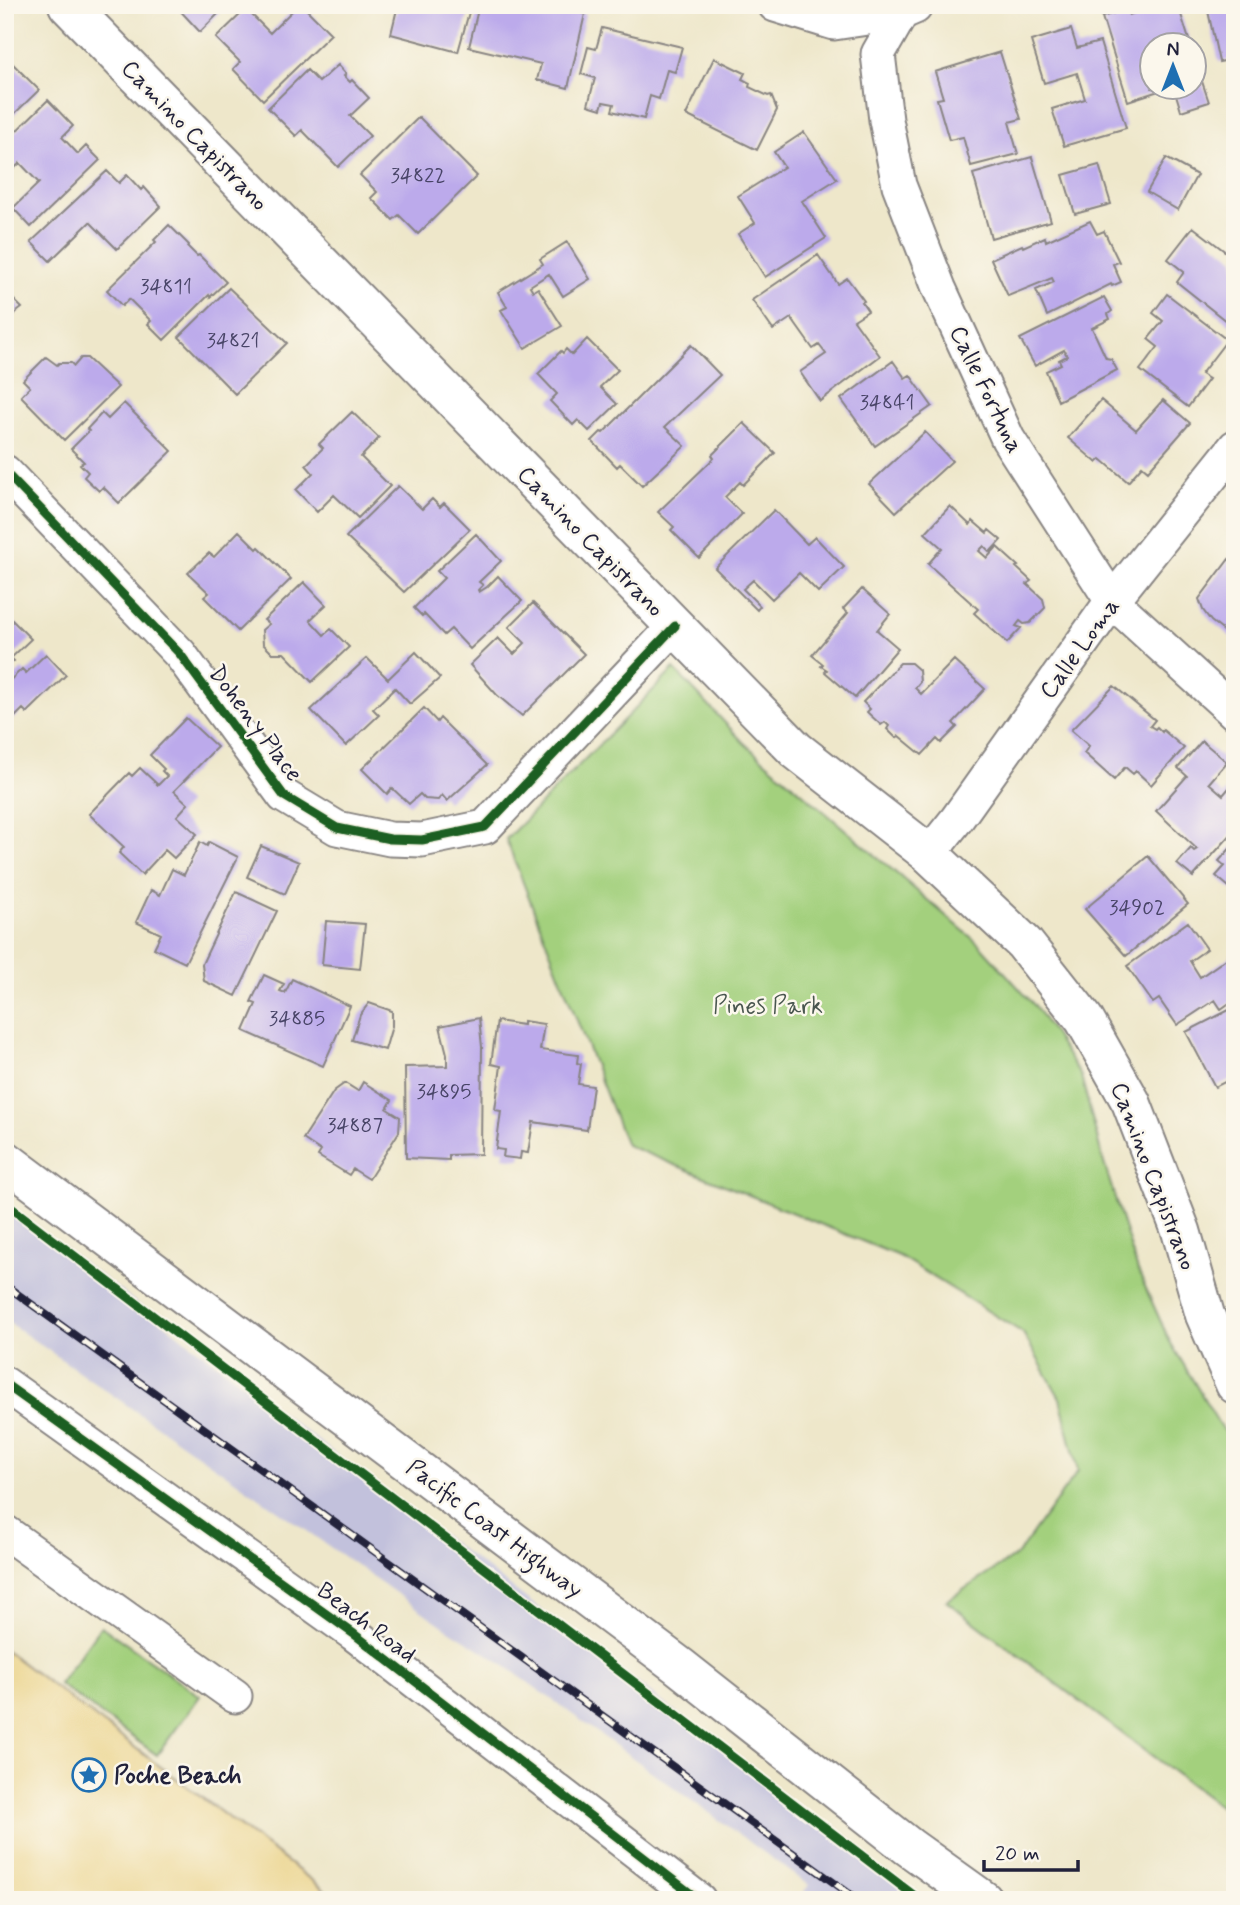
<svg xmlns="http://www.w3.org/2000/svg" width="1240" height="1905" viewBox="0 0 1240 1905" font-family="Mynerve,sans-serif">
<style>
.industrial{fill:#c2c1dc}
.green{fill:#a3d07d;stroke:#62795c;stroke-width:2}
.sand{fill:#eeda9e;stroke:#887e6c;stroke-width:2}
.building{fill:#bcaaeb}
.lines{fill:none;stroke-linecap:round;stroke-linejoin:round}
.minor-casing{stroke:#888482;stroke-width:37}
.major-casing{stroke:#888482;stroke-width:42}
.minor{stroke:#fff;stroke-width:33}
.major{stroke:#fff;stroke-width:38}
.rail-casing{stroke:#22223b;stroke-width:8}
.rail{stroke:#fbf7ec;stroke-width:5;stroke-dasharray:16;stroke-linecap:butt}
.cycleway-casing{stroke:#fbf7ec;stroke-width:13}
.cycleway{stroke:#1b5e20;stroke-width:9}
.labels{text-anchor:middle;stroke-width:5;stroke-linejoin:round;paint-order:stroke}
.number-label{font-size:21px;fill:#484467}
.street-label{font-size:24px;fill:#22223b;stroke:#fbf7ec}
.park-label{font-size:24px;fill:#49564f;stroke:#fbf7ec}
.poi-label{font-size:24px;font-weight:bold;fill:#22223b;stroke:#fbf7ec;text-anchor:start}
</style>
<rect width="100%" height="100%" fill="#fbf7ec"/>
<filter id="ink" filterUnits="userSpaceOnUse"><feTurbulence type="fractalNoise" baseFrequency=".0143" numOctaves="2"/><feDisplacementMap in="SourceGraphic" scale="14" xChannelSelector="R" yChannelSelector="G"/><feConvolveMatrix kernelMatrix="1 2 1 2 8 2 1 2 1" color-interpolation-filters="sRGB"/></filter>
<filter id="wash" filterUnits="userSpaceOnUse"><feTurbulence type="fractalNoise" baseFrequency=".00686" numOctaves="4" result="noise"/><feDisplacementMap in="SourceGraphic" scale="28" xChannelSelector="R" yChannelSelector="G"/><feGaussianBlur stdDeviation="1.57" result="paint"/><feColorMatrix in="noise" values="0 0 0 0 0 0 0 0 0 0 0 0 0 0 0 0 0 1.4 0 .05"/><feComposite in="paint" operator="in"/></filter>
<g filter="url(#wash)">
<rect width="100%" height="100%" fill="#eee7ca"/>
<!-- industrial -->
<path class="industrial" d="M5 1203 647 1690 920 1900H798L809 1885 497 1660 446 1628 5 1320Z"/>
<!-- green -->
<path class="green" d="M674 669 744 743 979 944 1036 1007 1081 1076 1103 1160 1138 1271 1169 1340 1222 1429 1235 1446V1818L946 1601 1017 1555 1078 1471 1060 1398 1023 1333 901 1257 626 1145 506 839Z
M101 1626 200 1696 157 1755 59 1684Z"/>
<!-- sand -->
<path class="sand" d="M5 1650 338 1900H5Z"/>
<g id="blocks">
<!-- building -->
<path class="building" d="M175 5H227L200 32Z
M298 5H302L331 34 263 100 233 69 240 62 216 38 246 9 270 33Z
M387 5H471L458 52 391 34 397 9Z
M479 5H502L543 15 545 7 554 9V6L585 14 568 88 537 80 541 64 469 47Z
M1158 5H1178L1191 46H1152V88H1168L1128 101 1102 17 1127 9 1129 15Z
M1229 5H1235V59L1219 62 1208 11Z
M602 28 682 47 675 72 667 70 659 99 650 96 644 119 612 111 614 104 603 102 601 109 588 105 595 78 581 74 588 47 596 49Z
M1071 29 1077 48 1100 42 1126 128 1064 146 1052 109 1085 99 1077 73 1044 83 1031 41Z
M1000 52 1021 119 1009 122 1018 154 971 166 963 137 949 140 937 99 943 98 935 72Z
M5 56 39 90 5 123Z
M714 58 745 73 742 79 750 83 749 87 768 96 771 95 777 110 757 150 686 115Z
M1194 58 1209 102 1181 111 1174 88H1194Z
M338 65 346 74 344 76 350 82 352 80 369 98 350 116 370 136 338 167 302 130 296 136 268 108 307 70 319 82Z
M48 100 73 126 62 137 78 154 86 146 100 160 31 227 13 208 39 183 20 163 5 177V142Z
M419 117 477 176 418 234 399 215 393 220 371 198 377 192 360 175Z
M804 132 837 179 802 201 826 238 765 277 738 234 755 223 738 196 784 167 774 152Z
M1032 157 1051 221 991 238 973 174Z
M1166 158 1197 175 1178 210 1147 192Z
M1099 165 1111 204 1075 214 1063 175Z
M107 171 119 183 127 175 141 190 144 187 161 206 117 249 90 222 50 261 31 242Z
M1090 221 1097 234 1104 231 1119 262 1113 264 1121 282 1112 286 1111 284 1047 316 1036 290 1054 282 1052 278 1008 296 991 259 1022 245 1023 247 1045 237 1046 241Z
M169 225 189 245 188 247 197 256 199 255 226 282 210 297 209 295 164 340 148 324 151 321 129 299 122 306 107 290 156 242 154 240Z
M1193 227 1235 259V320L1231 325 1177 282 1184 272 1168 259Z
M567 242 590 279 563 296 549 274 530 286 533 291 538 288 562 326 525 348 501 310 507 307 498 292 543 264 540 259Z
M818 255 838 284 847 278 864 301 862 302 868 311 854 320 880 356 820 401 800 372 826 354 819 345 813 349 791 318 773 330 752 300Z
M229 288 287 343 235 394 179 337Z
M5 291 22 308 5 321Z
M1167 294 1227 340 1201 374 1209 379 1188 407 1140 370 1158 347 1148 339 1163 321 1153 313Z
M1104 297 1112 311 1108 314 1110 319 1092 328 1106 358 1111 359 1117 370 1058 401 1046 371 1061 364 1059 360 1067 356 1064 350 1035 366 1020 339Z
M587 339 618 370 600 387 617 404 589 431 578 420 573 425 550 401 557 394 538 374 561 351 563 353 566 349 572 355Z
M691 345 720 375 665 427 685 446 642 486 620 464 617 467 592 441 601 432 603 433Z
M46 357 57 365 59 363H71L74 366 81 358H87L118 387 64 440 21 396 30 387 23 380Z
M893 361 905 378 910 375 932 406 875 446 841 399Z
M1101 400 1136 430 1163 400 1190 423 1148 471 1142 466 1128 482 1101 459 1097 463 1068 438Z
M124 403 172 451 119 503 103 487 99 491 84 477 88 472 80 464 84 462 71 449 89 431 87 429 102 413 108 419Z
M352 412 379 438 361 457 390 486 358 518 334 495 317 512 296 490 313 473 306 465 323 448 319 444Z
M744 423 775 453 743 485 740 482 725 497 742 514 699 558 671 530 674 527 658 512 714 458 712 455Z
M925 432 952 461 896 512 869 484Z
M398 486 422 509 432 499 440 507 444 503 470 529 404 592 346 537Z
M950 506 970 525 973 521 987 533 989 530 1001 540 990 552 984 546 979 551 987 558 997 547 1018 566 1016 567 1031 581 1027 584 1043 599 1045 608 1030 623 1024 624 1020 621 1016 626 1021 628 1007 643 974 613 978 609 928 564 942 548 925 533Z
M774 510 807 544 815 537 844 567 818 592 799 573 772 599 753 580 743 589 760 606 757 610 715 568Z
M239 531 257 549 259 547 291 579 238 631 204 597 209 593 188 573 209 553 214 557Z
M476 534 501 561 479 582 483 585 478 590 479 592 487 587 498 576 522 601 470 649 451 629 444 635 424 614 422 616 414 608 444 578 437 571Z
M1229 559 1235 564V640L1211 621 1203 610 1199 599Z
M304 582 326 605 310 620 324 635 331 629 349 647 312 682 284 653H272L263 644 262 630 269 624 264 620Z
M862 589 890 614 877 630 898 648 855 698 825 672 827 670 821 666 823 664 812 655 848 613 843 609Z
M533 603 584 654 522 716 497 695 470 665 498 638 514 654 525 643 509 627Z
M7 615 31 639 11 658 14 661 5 669V617Z
M416 652 440 678 410 704 395 688 373 709 379 715 346 746 311 710 367 658 388 679Z
M46 654 66 675 27 713 23 709 5 727V685L22 669 26 673Z
M954 660 985 689 953 723 957 727 941 743 937 739 922 755 899 736 896 738 887 729 889 726 885 722 881 725 867 712 870 709 863 702 900 663H911L919 670 920 682 915 688 921 694Z
M1114 686 1155 720 1150 726 1155 729 1157 727 1162 732 1163 730 1184 748 1151 785 1136 771 1133 774 1125 767 1114 780 1084 753 1089 746 1071 730Z
M424 708 437 722 440 718 487 765 447 801 442 795 438 800 425 799 420 794 409 804 392 788 387 794 362 769Z
M186 718 217 747 174 791 188 804 177 816 197 834 174 858 165 850 142 875 119 853 124 847 89 814 129 773 132 776 140 768 158 785 167 776 162 771 164 769 150 755Z
M1202 741 1227 762 1209 783 1223 795 1229 788 1235 793V830L1193 877 1177 864 1191 848 1194 851 1197 849 1156 811 1187 776 1178 768Z
M200 842 207 846 209 842 238 857 185 963 154 948 161 934 136 922 151 890 160 895 172 869 184 875Z
M1235 843V892L1216 876 1225 866 1219 861Z
M261 846 299 862 285 894 247 877Z
M1148 856 1188 904 1126 956 1085 909Z
M236 892 277 911 236 996 204 981 202 964Z
M326 921 365 924 360 969 322 965Z
M1188 922 1207 949 1190 961 1200 977 1235 953V999L1221 1009 1215 1000 1177 1025 1159 999 1153 1003 1127 966Z
M264 975 284 984 280 991 285 993 292 979 350 1006 323 1066 244 1031 256 1004 251 1002Z
M369 1003 392 1011V1026L385 1050 352 1040 360 1015Z
M1235 1007V1077L1215 1087 1186 1032Z
M479 1018 482 1047 481 1154 449 1155V1160L406 1158 405 1067 447 1066V1054L440 1026Z
M497 1021 523 1025V1021L544 1024 540 1050 578 1055 577 1063 581 1064 578 1084 593 1086 587 1130 533 1122 528 1153 521 1152 520 1159 503 1157 504 1150 496 1149 501 1111 495 1110 501 1066 491 1064Z
M363 1082 392 1100 387 1109 400 1117 399 1132 369 1179 353 1169 349 1175 318 1156 321 1151 303 1139 334 1091 345 1083 358 1091Z"/>
</g>
</g>
<g filter="url(#ink)">
<use href="#blocks" fill-opacity="0" stroke="#888482" stroke-width="2"/>
<g class="lines">
<defs>
<path id="minor" d="M775 5 834 23 901 13 915 7
M906 5 878 54 886 120 899 185 939 288 1008 439 1112 601 1235 713
M5 472 180 654 284 796 337 828 390 839 422 840 485 827 675 626
M929 854 957 819 1112 601 1235 447
M5 1384 354 1634 699 1900
M5 1532 235 1696"/>
<path id="major" d="M68 5 796 750 929 854 1024 943 1084 1019 1131 1102 1181 1231 1205 1315 1235 1384
M5 1160 679 1666 909 1847 983 1900"/>
</defs>
<!-- minor casing -->
<use href="#minor" class="minor-casing"/>
<!-- major casing -->
<use href="#major" class="major-casing"/>
<!-- minor -->
<use href="#minor" class="minor"/>
<!-- major -->
<use href="#major" class="major"/>
<defs>
<path id="rail" d="M5 1285 858 1900"/>
</defs>
<!-- rail casing -->
<use href="#rail" class="rail-casing"/>
<!-- rail -->
<use href="#rail" class="rail"/>
<defs>
<path id="cycleway" d="M5 472 180 654 284 796 337 828 390 839 422 840 485 827 675 626
M5 1203 920 1900
M5 1384 354 1634 699 1900"/>
</defs>
<!-- cycleway casing -->
<use href="#cycleway" class="cycleway-casing"/>
<!-- cycleway -->
<use href="#cycleway" class="cycleway"/>
</g>
</g>
<!-- icons -->
<defs>
<symbol id="sight-ring" viewBox="-11 -11 22 22"><circle r="9.5" fill="#fbf7ec" stroke="#1f6fb2" stroke-width="1.5"/><path d="M0-6L1.8-2.2L6-1.7L2.9 1.2L3.7 5.4L0 3.3L-3.7 5.4L-2.9 1.2L-6-1.7L-1.8-2.2Z" fill="#1f6fb2"/></symbol>
</defs>
<g fill-rule="evenodd">
<use href="#sight-ring" x="70" y="1756" width="38" height="38"/>
</g>
<g class="labels">
<!-- number labels -->
<g class="number-label">
<text x="418" y="182">34822</text>
<text x="166" y="293">34811</text>
<text x="233" y="347">34821</text>
<text x="887" y="409">34841</text>
<text x="1137" y="914">34902</text>
<text x="297" y="1025">34885</text>
<text x="444" y="1098">34895</text>
<text x="355" y="1132">34887</text>
</g>
<!-- street labels -->
<g class="street-label">
<text transform="translate(195 135) rotate(46)" y="8">Camino Capistrano</text>
<text transform="translate(987 389) rotate(64)" y="8">Calle Fortuna</text>
<text transform="translate(591 541) rotate(46)" y="8">Camino Capistrano</text>
<text transform="translate(1079 648) rotate(-54)" y="8">Calle Loma</text>
<text transform="translate(256 723) rotate(53)" y="8">Doheny Place</text>
<text transform="translate(1154 1176) rotate(69)" y="8">Camino Capistrano</text>
<text transform="translate(495 1528) rotate(37)" y="8">Pacific Coast Highway</text>
<text transform="translate(367 1622) rotate(37)" y="8">Beach Road</text>
</g>
<!-- park labels -->
<g class="park-label">
<text x="768" y="1013">Pines Park</text>
</g>
<!-- poi labels -->
<g class="poi-label">
<text x="114" y="1783">Poche Beach</text>
</g>
</g>
<!-- margin -->
<rect width="1240" height="1905" fill="none" stroke="#fbf7ec" stroke-width="28"/>
<!-- north arrow -->
<g transform="translate(1173 66)"><circle r="33" fill="#fbf7ec" stroke="#a4a2a5" stroke-width="2"/>
<path d="M0-5L12 26L0 18L-12 26Z" fill="#1f6fb2"/>
<text y="-10" font-size="19" font-weight="bold" text-anchor="middle" fill="#22223b">N</text>
</g>
<!-- scale -->
<path d="M984 1860v10h94v-10" fill="none" stroke="#22223b" stroke-width="3.5"/>
<text x="995" y="1860" font-size="21" fill="#22223b" stroke="#fbf7ec" stroke-width="5" paint-order="stroke">20 m</text>
</svg>
